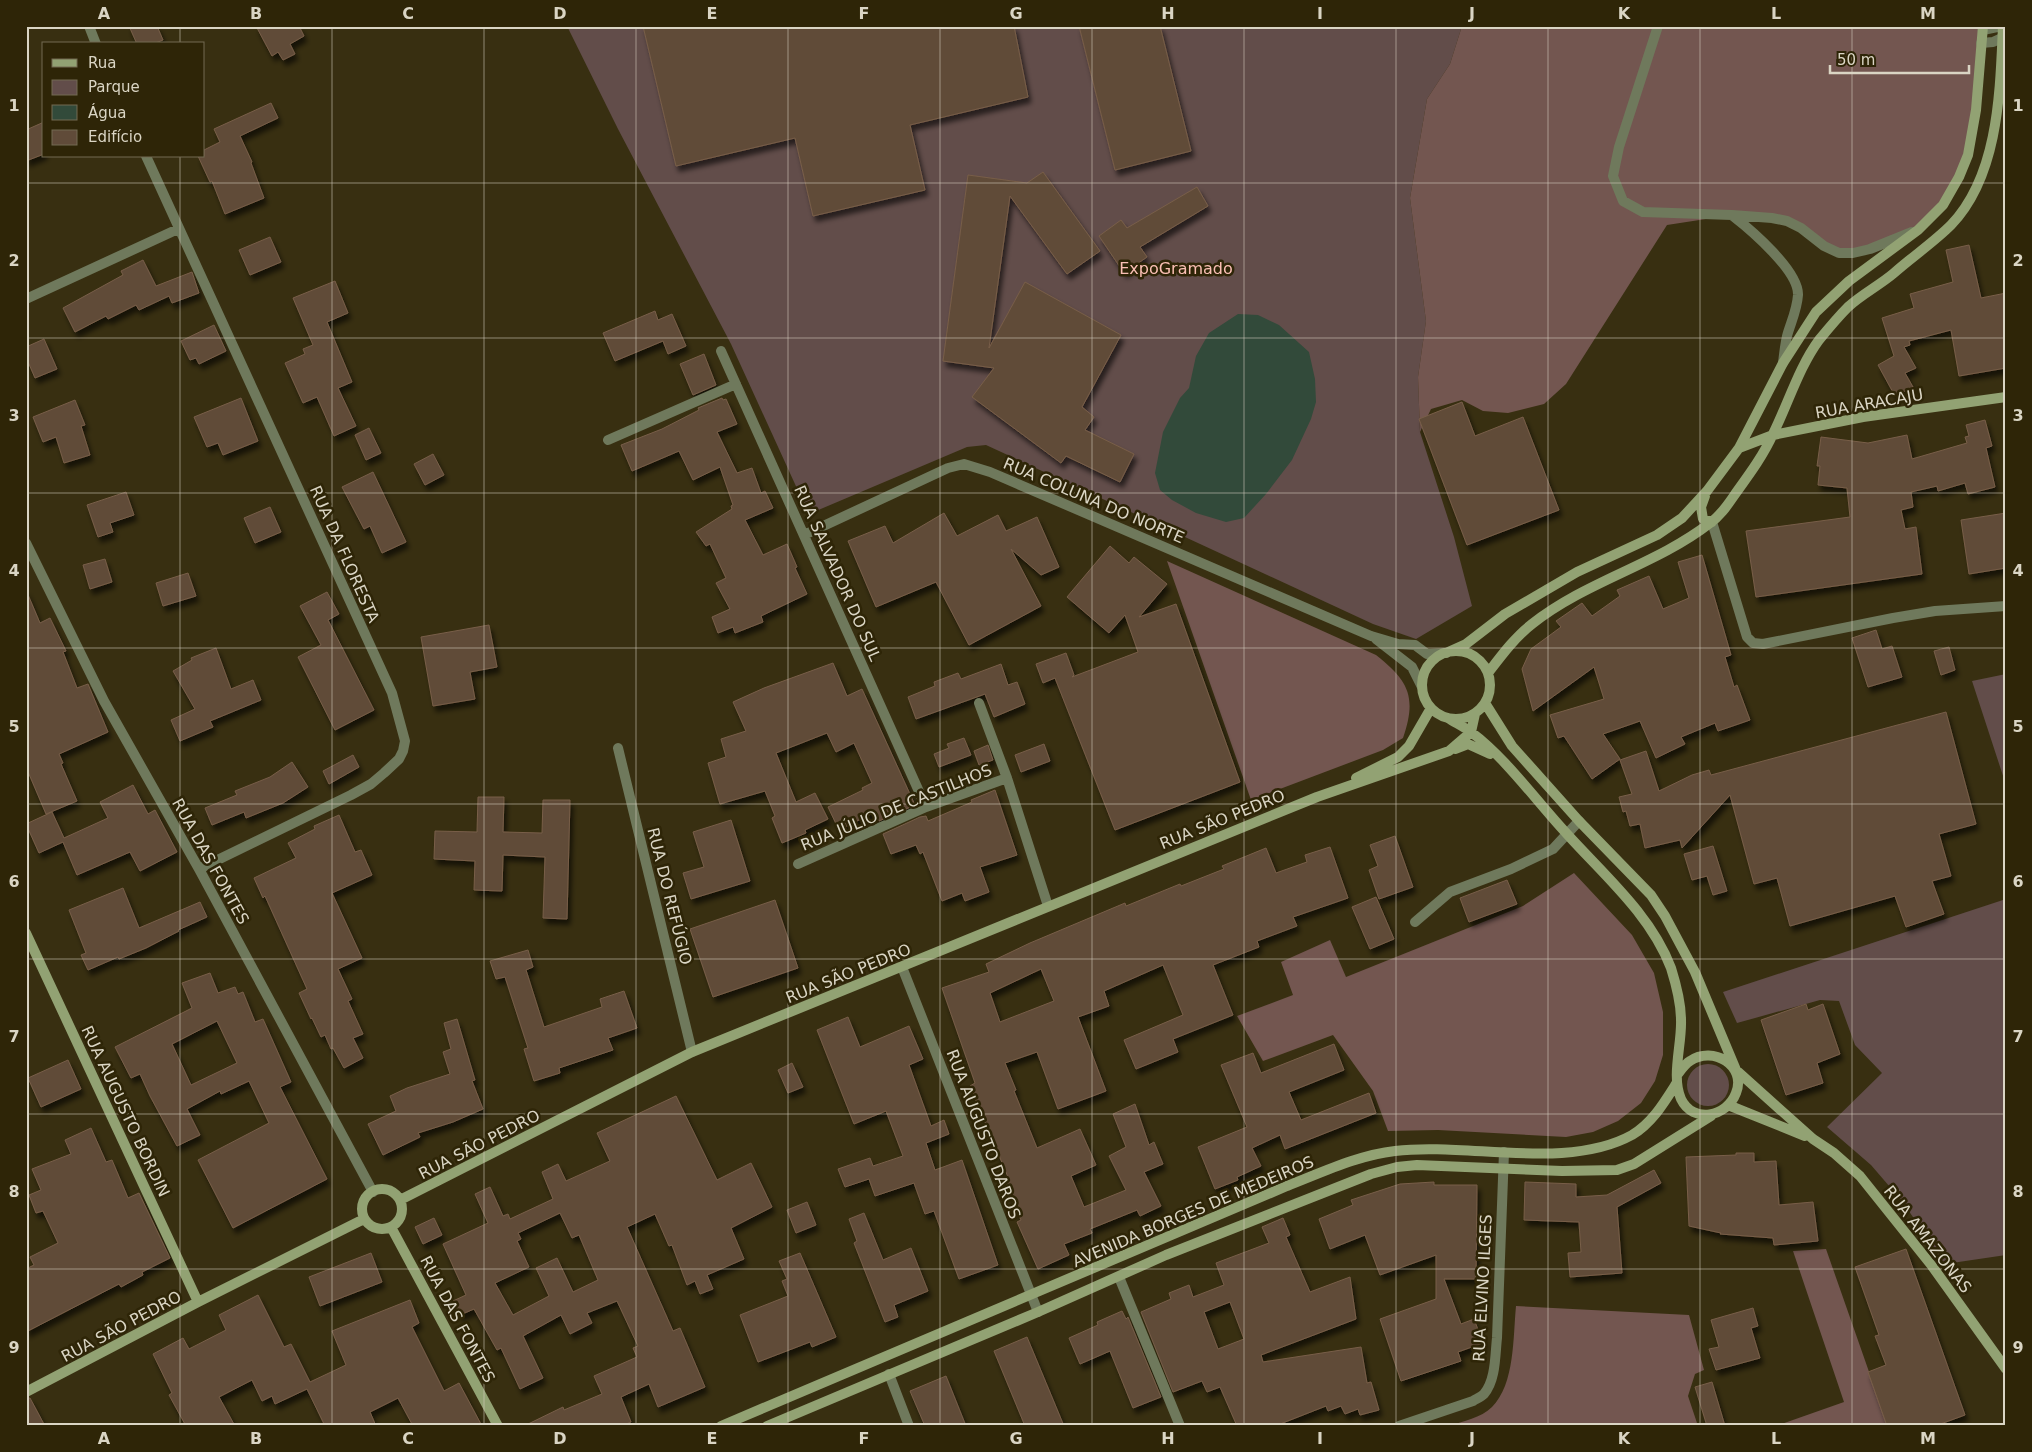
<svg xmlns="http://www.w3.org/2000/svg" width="2032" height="1452" viewBox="0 0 2032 1452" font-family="'DejaVu Sans',sans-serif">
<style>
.green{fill:#624d4a}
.forest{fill:#735650}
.water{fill:#324a3a}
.building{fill:#604b39;stroke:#785e48;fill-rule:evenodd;filter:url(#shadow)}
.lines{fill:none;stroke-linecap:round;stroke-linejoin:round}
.street{stroke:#6f795c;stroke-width:10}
.secondary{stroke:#92a273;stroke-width:10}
.grid{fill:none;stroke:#dad5c4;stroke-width:1;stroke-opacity:0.55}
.labels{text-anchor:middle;stroke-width:5;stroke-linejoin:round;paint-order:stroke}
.park-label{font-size:16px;fill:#fabfb4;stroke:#2e2507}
.street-label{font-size:16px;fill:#dad5c4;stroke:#2e2507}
.neatline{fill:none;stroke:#dad5c4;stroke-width:2}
.grid-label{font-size:16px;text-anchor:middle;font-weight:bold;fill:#dad5c4}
</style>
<defs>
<filter id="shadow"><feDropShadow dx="3" dy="5.5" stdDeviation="2.5" flood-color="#0009"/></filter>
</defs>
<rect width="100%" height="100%" fill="#382f11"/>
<!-- green -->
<path class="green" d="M567 26H1462L1450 64 1427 99 1410 198 1426 321 1418 377 1420 432 1454 537 1472 606 1416 639 1373 624 986 445 967 447 816 511 805 506 731 344 618 129Z
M2006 674V785L1972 681Z
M2006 899V1255L1945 1264 1902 1201 1871 1165 1827 1127 1882 1073 1855 1045 1839 1001 1820 1000 1737 1023 1723 992Z
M1687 1085a21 21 0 1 1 42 0a21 21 0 1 1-42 0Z"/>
<!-- forest -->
<path class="forest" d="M1462 26H1983L1976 110 1959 177 1918 230 1898 238 1839 253 1800 227 1732 215 1667 225 1566 384 1544 404 1508 413 1483 411 1462 400 1431 409 1420 432 1418 377 1426 321 1410 198 1427 99 1450 64Z
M1167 561 1376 655C1409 681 1417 697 1403 738L1383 750 1251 800Z
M1574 873 1632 935 1654 973 1663 1012V1055L1655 1081 1641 1103 1618 1121 1593 1132 1566 1137 1438 1130 1388 1131 1373 1091 1333 1035 1263 1061 1237 1016 1293 995 1281 962 1330 940 1346 977 1523 906Z
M1826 1249 1888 1426H1776L1844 1402 1793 1251Z
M1516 1306 1689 1315 1704 1370 1695 1374 1688 1396 1698 1426H1449C1463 1421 1481 1418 1492 1407 1515 1384 1513 1337 1516 1306Z"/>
<!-- water -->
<path class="water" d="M1238 314 1258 315 1279 325 1309 352 1315 379 1316 402 1311 419 1292 460 1266 494 1244 518 1226 522 1196 513 1172 500 1160 490 1155 473 1163 432 1180 398 1189 388 1196 356 1209 333Z"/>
<!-- building -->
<path class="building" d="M129 26H157L163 40 153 44H137Z
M256 26H299L304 36 290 44 295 54 283 60 278 52 272 56Z
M643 26H1014L1028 97 910 125 925 190 813 216 795 138 676 166Z
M1079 26H1160L1191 151 1115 170Z
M271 103 278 118 240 136 252 162 251 163 264 198 225 214 212 181 210 182 198 156H204V150L220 142 214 129Z
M44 122V154L26 161V130Z
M1043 172 1100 251 1067 274 1010 196 989 348 1025 282 1121 335 1082 407 1094 417 1085 430 1134 454 1120 482 1066 456 1061 463 972 397 994 368 943 361 968 175 1027 183Z
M1197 187 1208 206 1140 247 1147 257 1124 273 1099 236 1121 220 1127 228Z
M270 237 281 262 250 275 239 250Z
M1969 245 1981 298 2006 293V368L1959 376 1951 330 1909 341 1910 345 1904 347 1916 368 1905 373 1913 387 1895 396 1878 365 1894 356 1882 318 1914 308 1910 294 1953 282 1946 250Z
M143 260 156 286 192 272 199 293 172 303 169 296 139 310 136 305 108 319 106 316 75 332 63 308 123 275 121 271Z
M335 281 348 313 327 322 352 382 338 388 356 426 334 436 317 397 303 403 285 363 305 354 303 349 313 345 293 298Z
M655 311 658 320 672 314 686 346 668 354 663 341 615 361 603 333Z
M214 325 226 351 199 364 196 358 190 360 181 341Z
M44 339 57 369 35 378 26 357V347Z
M704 354 716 385 693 395 680 364Z
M241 398 258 441 223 455 218 443 207 447 194 417Z
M722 398 723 400 726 399 737 424 717 432 737 473 752 468 761 493 765 491 773 508 745 520 763 555 787 544 797 567 795 568 807 594 761 616 763 622 735 633 733 627 718 633 712 617 730 609 716 583 726 578 710 544 706 546 696 532 732 509 731 506 733 505 720 467 693 480 679 451 632 471 621 445 662 429 699 410 698 408Z
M75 400 85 425 81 426 90 455 64 463 56 437 43 442 33 417Z
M1462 402 1475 436 1523 417 1559 510 1467 545 1419 419Z
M1985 420 1992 446 1986 448 1995 487 1968 494 1965 483 1938 491 1937 486 1911 492 1913 507 1901 510 1905 529 1916 527 1922 574 1756 597 1746 531 1850 517 1847 488 1818 485 1820 466H1817L1821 437 1868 443 1907 435 1912 459 1967 443 1965 437 1969 436 1966 425Z
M369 428 381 453 366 460 355 435Z
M433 454 444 475 425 485 414 464Z
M373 472 406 542 382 553 370 526 364 529 342 487Z
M126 492 134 515 110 523 113 532 98 537 87 505Z
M270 507 281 532 255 543 244 518Z
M944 513 957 536 998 515 1006 531 1037 517 1059 567 1041 575 1011 549 1041 606 969 645 936 582 876 607 848 541 885 526 893 543Z
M2006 513V568L1969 574 1961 520Z
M1110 546 1129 563 1134 557 1167 584 1139 617 1176 604 1240 782 1115 830 1055 678 1043 683 1036 664 1066 653 1074 675 1072 677 1138 652 1125 615 1109 633 1067 597Z
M1702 555 1731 655 1725 657 1734 687 1737 685 1750 720 1718 731 1715 723 1681 737 1685 744 1656 758 1640 721 1603 734 1620 759 1592 779 1564 736 1558 738 1550 715 1604 699 1594 667 1533 711 1522 669 1531 649 1561 627 1556 621 1582 603 1592 616 1620 596 1617 590 1649 576 1663 609 1689 598 1678 562Z
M105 559 112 582 90 589 83 565Z
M188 573 196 596 163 606 156 583Z
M26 590 40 623 50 618 66 651 63 652 77 688 88 684 108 732 59 754 63 763 61 764 77 801 46 814 26 767Z
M327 592 339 614 328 620 374 710 335 730 298 657 321 645 300 606Z
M489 625 497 667 470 672 475 699 433 706 421 637Z
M1876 630 1882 649 1892 646 1902 677 1868 687 1852 638Z
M1949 647 1955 670 1941 675 1934 651Z
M216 648 231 689 253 680 261 700 210 721 213 727 180 741 171 720 195 709 173 671 192 660 191 658Z
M833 663 847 696 862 689 915 805 879 821 875 812 839 830 828 807 863 790 862 788 872 783 854 743 836 752 827 733 776 753 796 802 815 793 828 819 805 830 806 833 782 843 772 818 775 816 765 791 720 804 708 763 726 757 721 739 746 731 733 702 764 688Z
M1001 664 1008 685 1017 682 1025 704 994 717 985 694 916 719 908 697 935 686 934 682 958 673 961 679Z
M1946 712 1976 824 1939 834 1951 876 1932 881 1944 914 1906 927 1895 896 1790 926 1777 878 1754 884 1730 795 1682 848 1680 840 1645 848 1640 824 1630 826 1626 811 1623 812 1619 797 1632 794 1620 760 1646 751 1659 791 1692 775 1709 770 1711 775Z
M964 738 971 755 939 767 934 754 949 748 947 744Z
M1044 744 1050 761 1021 772 1015 755Z
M988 745 993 760 979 765 974 751Z
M353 755 359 767 329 784 323 771Z
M292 762 308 787 283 803 246 818 244 812 212 825 205 808 237 795 235 791 270 777Z
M133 785 148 814 155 810 177 852 140 871 130 852 77 875 63 842 39 853 26 824 52 812 64 838 108 818 100 802Z
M995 790 1017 855 980 867 989 892 965 901 962 893 942 901 923 852 920 854 916 845 891 854 883 834 920 817 926 816 928 821 972 802 971 800Z
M478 797H504L503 832 542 833 543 800H570L567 919 543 918 545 857 503 855 502 891 474 890 475 861 434 859 435 831 477 832Z
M339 815 355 852 361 850 372 875 332 893 362 958 338 969 352 999 348 1001 363 1034 353 1038 363 1058 344 1068 333 1048 331 1049 325 1035 321 1037 312 1018 311 1019 299 993 307 989 265 896 263 898 254 878 296 858 288 843 315 829 314 826Z
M731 820 750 881 691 899 683 873 704 867 693 832Z
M1395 836 1413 887 1379 899 1369 870 1378 866 1370 845Z
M1713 846 1727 891 1713 895 1707 876 1692 880 1684 854Z
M1330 847 1348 898 1293 917 1297 926 1257 941 1259 947 1213 965 1233 1015 1173 1039 1178 1052 1136 1069 1124 1040 1183 1015 1163 965 1104 991 1109 1006 1078 1017 1106 1091 1058 1109 1037 1052 1005 1063 1016 1090 1014 1091 1037 1148 1080 1129 1096 1165 1071 1176 1084 1207 1126 1190 1109 1156 1126 1147 1113 1114 1135 1104 1149 1145 1154 1142 1163 1164 1144 1172 1161 1206 1140 1216 1137 1210 1090 1229 1092 1233 1064 1244 1069 1255 1038 1269 1017 1222 1021 1220 1003 1179 1008 1177 970 1086 975 1083 942 988 989 972 986 964 1030 943 1125 903 1126 906 1180 884 1181 886 1224 869 1222 866 1266 848 1276 873 1307 862 1305 855ZM1041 969 1054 1001 1000 1022 990 993Z
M1507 880 1517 904 1469 922 1460 898Z
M123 888 139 928 200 902 207 917 178 930 179 931 146 948 119 959 118 957 88 970 81 955 86 953 69 910Z
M1376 897 1394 939 1370 949 1352 907Z
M775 900 798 968 713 997 690 929Z
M528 950 533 967 526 970 544 1027 602 1007 600 999 624 991 637 1028 608 1038 613 1050 559 1068 560 1073 534 1081 524 1049 528 1048 505 977 496 979 490 961Z
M210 973 218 993 235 987 238 994 243 992 255 1022 263 1019 291 1082 280 1087 327 1179 233 1228 198 1160 269 1123 249 1081 221 1094 220 1091 187 1109 200 1135 177 1146 150 1096 140 1074 131 1078 115 1047 192 1008 182 983ZM217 1021 237 1063 191 1085 172 1044Z
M1806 1004 1808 1010 1823 1004 1840 1054 1817 1063 1823 1083 1786 1095 1761 1020Z
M848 1017 860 1047 909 1026 923 1059 909 1065 931 1126 944 1120 949 1134 926 1143 935 1170 962 1160 998 1265 959 1279 934 1211 925 1214 914 1183 875 1196 869 1179 845 1187 838 1169 870 1158 873 1166 903 1156 886 1111 854 1124 817 1030Z
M457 1019 475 1080 472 1081 483 1109 453 1122 418 1133 420 1137 383 1155 368 1124 396 1111 390 1096 407 1088 450 1074 443 1052 451 1049 444 1023Z
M1334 1044 1344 1070 1289 1092 1301 1120 1369 1093 1376 1113 1285 1149 1280 1135 1252 1148 1261 1166 1237 1177 1238 1180 1215 1189 1198 1147 1247 1127 1221 1065 1253 1053 1261 1073Z
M68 1060 81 1089 41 1107 28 1078Z
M792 1063 803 1087 788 1093 778 1070Z
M676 1096 717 1180 751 1163 772 1207 731 1228 744 1259 707 1275 713 1289 700 1294 695 1281 687 1285 672 1245 669 1246 655 1214 627 1227 673 1331 680 1328 705 1387 658 1407 649 1384 621 1397 631 1422 621 1426H524L563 1407 564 1410 602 1394 594 1376 637 1357 633 1348 638 1346 617 1301 587 1313 592 1323 570 1334 561 1315 523 1336 543 1378 520 1389 501 1348 497 1350 474 1309 460 1315 453 1301 466 1295 443 1244 488 1223 475 1194 490 1187 503 1216 508 1214 510 1219 553 1199 542 1172 558 1164 566 1181 610 1161 597 1133ZM560 1213 572 1238 579 1235 598 1280 573 1292 557 1258 536 1268 549 1296 513 1315 495 1283 529 1267 517 1241 521 1239 518 1233Z
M91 1128 106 1162 112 1160 128 1198 139 1193 170 1258 142 1272 143 1275 121 1287 119 1284 26 1332V1269L34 1265 30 1257 58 1243 43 1211 36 1213 29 1195 41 1190 32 1169 71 1154 65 1140Z
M1736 1153H1754V1162L1776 1161 1779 1205 1813 1202 1818 1241 1774 1245 1773 1238 1720 1234 1721 1233 1689 1226 1686 1157 1736 1155Z
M1654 1170 1661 1183 1617 1207 1622 1273 1570 1277 1568 1253 1581 1252 1579 1222 1524 1220 1525 1182 1576 1184V1197L1607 1195Z
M1434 1182V1185H1477L1476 1279H1444L1461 1324 1474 1319 1483 1343 1458 1352 1461 1361 1401 1381 1380 1319 1436 1299V1255L1380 1275 1365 1235 1330 1249 1319 1219 1353 1205 1351 1200 1400 1184Z
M807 1202 816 1225 796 1233 787 1210Z
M864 1213 883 1260 911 1248 928 1291 894 1305 898 1317 885 1322 854 1243 857 1241 849 1219Z
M434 1218 442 1235 423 1244 415 1227Z
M1283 1218 1290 1235 1286 1237 1310 1292 1350 1277 1356 1319 1261 1355 1263 1362 1361 1347 1367 1383 1371 1382 1379 1410 1360 1415 1358 1409 1345 1414 1341 1406 1328 1411 1326 1406 1275 1426H1237L1220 1387 1207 1392 1202 1381 1173 1392 1141 1312 1171 1299 1169 1293 1189 1285 1193 1297 1224 1285 1216 1263 1269 1243 1262 1227ZM1230 1302 1244 1339 1218 1349 1204 1312Z
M1906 1249 1965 1415 1935 1426H1887L1868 1372 1886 1365 1875 1336 1879 1335 1855 1267Z
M371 1253 382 1282 320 1306 309 1277Z
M800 1253 836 1337 812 1347 810 1342 758 1362 740 1315 788 1296 782 1281 787 1279 779 1261Z
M258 1295 284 1347 291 1344 310 1382 346 1365 332 1331 410 1300 419 1323 412 1327 444 1391 459 1383 482 1426H413L398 1398 370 1412 376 1426H325L307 1389 275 1404 272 1396 262 1401 252 1380 219 1397 235 1426H186L169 1395 172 1393 153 1354 183 1338 189 1349 226 1330 219 1315Z
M1753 1308 1758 1326 1751 1328 1760 1358 1716 1370 1709 1349 1719 1347 1711 1320Z
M1122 1311 1126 1319 1128 1317 1161 1397 1133 1408 1110 1351 1080 1364 1069 1338 1098 1325 1097 1322Z
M1027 1337 1064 1426H1025L994 1351Z
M946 1376 966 1426H925L910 1391Z
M1712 1382 1725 1426H1707L1695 1387Z
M30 1398 45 1426H26V1399Z"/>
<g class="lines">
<!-- street -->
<path class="street" d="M89 26 96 44
M1658 26 1619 147 1613 176 1623 201 1643 212 1732 215 1772 218 1787 221 1801 228 1824 246 1839 253H1853L1870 249 1912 232
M1983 30 2002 26
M1981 43 1993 42 2006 36
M146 156 392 693 405 741 403 751 399 759 384 773 371 784 351 795 199 869
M1733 216C1751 230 1799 271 1798 295 1797 310 1791 322 1787 336 1785 345 1784 354 1783 363
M26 299 178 229
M721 351 926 807
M608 440 736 384
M1712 522 1747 637 1753 643 1763 644 1893 618 1935 611 2006 606
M804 535 948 468 964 464 990 472 1371 636 1398 644 1415 645 1427 654 1446 653
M26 543 104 701 199 869 373 1192
M1376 639 1412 667 1422 687
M979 703 1007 778 1048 906
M618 748 692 1052
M798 864 926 807 1007 778
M1415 922 1450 892 1511 869 1553 849 1579 821
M902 967 1038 1312
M1119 1277 1180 1426
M889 1374 909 1426
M1399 1426 1473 1401C1476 1399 1481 1397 1484 1394 1496 1380 1495 1355 1497 1338L1504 1152"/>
<!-- secondary -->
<path class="secondary" d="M1739 448 1773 435 1863 417 2006 397
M1705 496 1701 507 1703 519 1712 522
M1422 685a34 34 0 1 1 68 0a34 34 0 1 1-68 0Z
M1446 653 1466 644 1505 614 1577 572 1657 535 1682 518 1707 491 1739 448 1783 363 1816 312 1849 281 1918 230 1943 205 1959 177 1968 155 1976 110 1983 26
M1488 673C1501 656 1515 637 1532 624 1586 581 1656 565 1710 523 1722 515 1730 501 1738 490 1751 472 1764 454 1773 434 1788 404 1799 367 1819 340 1828 329 1838 317 1848 307 1862 294 1880 285 1894 273 1912 257 1934 242 1951 225 1999 175 2000 91 2003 26
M1485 703 1512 746 1579 821 1651 895 1665 916 1695 972 1736 1070 1813 1139 1834 1153 1860 1176 1932 1266 2006 1369
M1448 718C1456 723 1464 727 1471 732 1506 758 1537 802 1567 834 1604 875 1651 915 1671 968 1676 984 1681 1003 1681 1020 1682 1044 1671 1077 1681 1099 1693 1124 1727 1117 1736 1093 1747 1066 1713 1045 1690 1061 1685 1064 1681 1070 1677 1075
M1455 749 1468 744 1490 754
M1356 778 1398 757 1409 746 1431 708
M26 933 198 1302
M1728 1105 1805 1136
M362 1209a20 20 0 1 1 40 0a20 20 0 1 1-40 0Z
M400 1200 692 1052 1317 797 1449 751 1471 732 1475 714
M391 1227 498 1426
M26 1392 198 1302 364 1219
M721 1426 1287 1186C1321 1173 1358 1155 1395 1151 1467 1142 1567 1171 1632 1135 1652 1123 1664 1103 1676 1084
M767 1426 1038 1312 1166 1255 1371 1174 1397 1167 1417 1165 1562 1171 1617 1170 1634 1164 1711 1116"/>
</g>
<!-- grid -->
<path class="grid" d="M180 26V44M332 26V1426M484 26V1426M636 26V1426M788 26V1426M940 26V1426M1092 26V1426M1244 26V1426M1396 26V1426M1548 26V1426M1700 26V1426M1852 26V1426M180 156V1426M26 183H2006M26 338H2006M26 493H2006M26 648H2006M26 804H2006M26 959H2006M26 1114H2006M26 1269H2006"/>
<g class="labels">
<!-- park labels -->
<g class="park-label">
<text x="1176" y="274">ExpoGramado</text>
</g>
<!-- street labels -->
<g class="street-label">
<text transform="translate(1869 403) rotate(-10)" y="6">RUA ARACAJU</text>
<text transform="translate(1094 500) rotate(23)" y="6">RUA COLUNA DO NORTE</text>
<text transform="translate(345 554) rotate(66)" y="6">RUA DA FLORESTA</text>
<text transform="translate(838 573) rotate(66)" y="6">RUA SALVADOR DO SUL</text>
<text transform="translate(896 807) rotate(-22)" y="6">RUA JÚLIO DE CASTILHOS</text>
<text transform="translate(1222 819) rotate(-22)" y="6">RUA SÃO PEDRO</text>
<text transform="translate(211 861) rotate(61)" y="6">RUA DAS FONTES</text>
<text transform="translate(670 896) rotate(76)" y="6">RUA DO REFÚGIO</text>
<text transform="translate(848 973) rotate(-22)" y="6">RUA SÃO PEDRO</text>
<text transform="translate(126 1111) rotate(65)" y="6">RUA AUGUSTO BORDIN</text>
<text transform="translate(984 1134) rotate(69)" y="6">RUA AUGUSTO DAROS</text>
<text transform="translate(479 1144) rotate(-27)" y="6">RUA SÃO PEDRO</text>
<text transform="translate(1193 1211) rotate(-23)" y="6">AVENIDA BORGES DE MEDEIROS</text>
<text transform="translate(1928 1239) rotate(52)" y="6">RUA AMAZONAS</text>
<text transform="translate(1482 1288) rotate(-87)" y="6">RUA ELVINO ILGES</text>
<text transform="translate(458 1319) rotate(62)" y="6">RUA DAS FONTES</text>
<text transform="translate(121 1326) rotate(-28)" y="6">RUA SÃO PEDRO</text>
</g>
</g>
<!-- border -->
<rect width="2032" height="1452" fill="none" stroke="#2e2507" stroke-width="55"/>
<!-- legend -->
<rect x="42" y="42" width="162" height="115" fill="#2e2507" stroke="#736b53"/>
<rect x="52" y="59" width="25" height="8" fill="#92a273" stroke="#736b53"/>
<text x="88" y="68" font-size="15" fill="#dad5c4">Rua</text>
<rect x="52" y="80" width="25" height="15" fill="#624d4a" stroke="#736b53"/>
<text x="88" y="92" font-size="15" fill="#dad5c4">Parque</text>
<rect x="52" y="105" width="25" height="15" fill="#324a3a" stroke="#736b53"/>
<text x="88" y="118" font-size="15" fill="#dad5c4">Água</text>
<rect x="52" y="130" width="25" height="15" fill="#604b39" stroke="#736b53"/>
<text x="88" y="142" font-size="15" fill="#dad5c4">Edifício</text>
<!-- scale -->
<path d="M1830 65v8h139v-8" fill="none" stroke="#dad5c4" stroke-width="2.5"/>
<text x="1837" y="65" font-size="15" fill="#dad5c4" stroke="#2e2507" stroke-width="4" paint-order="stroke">50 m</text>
<rect x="28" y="28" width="1976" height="1396" class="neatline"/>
<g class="grid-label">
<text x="104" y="19">A</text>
<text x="256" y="19">B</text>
<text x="408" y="19">C</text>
<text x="560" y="19">D</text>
<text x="712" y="19">E</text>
<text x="864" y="19">F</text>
<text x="1016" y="19">G</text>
<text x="1168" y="19">H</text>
<text x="1320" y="19">I</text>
<text x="1472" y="19">J</text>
<text x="1624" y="19">K</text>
<text x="1776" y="19">L</text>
<text x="1928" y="19">M</text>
<text x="14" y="111">1</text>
<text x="2018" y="111">1</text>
<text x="14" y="266">2</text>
<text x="2018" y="266">2</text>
<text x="14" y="421">3</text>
<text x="2018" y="421">3</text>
<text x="14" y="576">4</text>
<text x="2018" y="576">4</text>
<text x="14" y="732">5</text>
<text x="2018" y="732">5</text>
<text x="14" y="887">6</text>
<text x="2018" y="887">6</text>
<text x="14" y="1042">7</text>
<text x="2018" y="1042">7</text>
<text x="14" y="1197">8</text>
<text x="2018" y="1197">8</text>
<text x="14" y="1353">9</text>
<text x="2018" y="1353">9</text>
<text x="104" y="1444">A</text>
<text x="256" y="1444">B</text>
<text x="408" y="1444">C</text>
<text x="560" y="1444">D</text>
<text x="712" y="1444">E</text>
<text x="864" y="1444">F</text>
<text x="1016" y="1444">G</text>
<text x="1168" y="1444">H</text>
<text x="1320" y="1444">I</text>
<text x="1472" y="1444">J</text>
<text x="1624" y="1444">K</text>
<text x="1776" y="1444">L</text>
<text x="1928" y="1444">M</text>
</g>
</svg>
